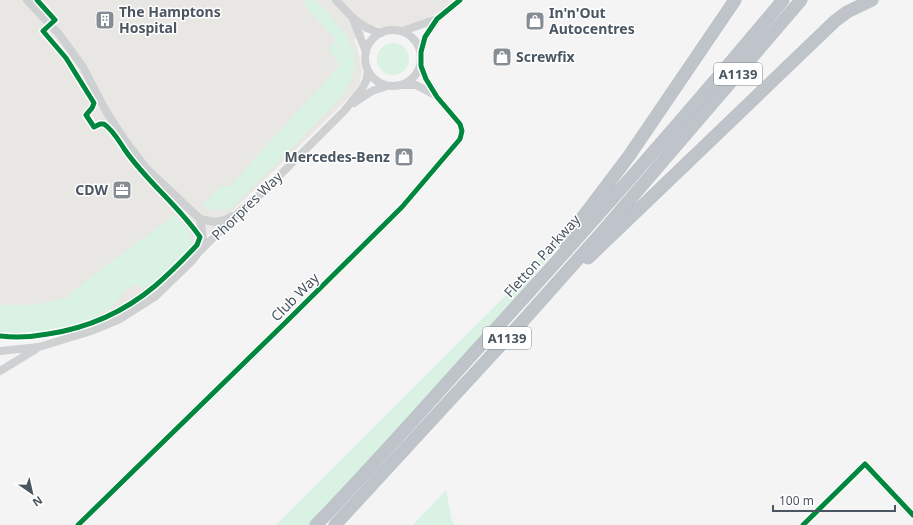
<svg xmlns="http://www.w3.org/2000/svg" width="913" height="525" viewBox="0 0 913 525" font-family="'Noto Sans',sans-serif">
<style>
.commercial{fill:#e8e7e3}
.green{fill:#d9f2e3}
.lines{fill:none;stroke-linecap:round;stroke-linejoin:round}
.highway-casing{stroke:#b9bec3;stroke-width:13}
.minor{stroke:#ced0d2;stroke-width:8}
.highway{stroke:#bec4c9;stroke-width:12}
.cycleway-casing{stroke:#fff;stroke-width:8}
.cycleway{stroke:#00873e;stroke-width:5}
.labels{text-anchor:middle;stroke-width:3;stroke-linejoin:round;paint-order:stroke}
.shield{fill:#fff;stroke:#808990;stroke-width:1}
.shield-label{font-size:13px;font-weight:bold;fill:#4a5661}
.poi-label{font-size:14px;font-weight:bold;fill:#4a5661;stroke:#fff;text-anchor:start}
.street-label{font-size:14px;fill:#4a5661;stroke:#fff}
</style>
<rect width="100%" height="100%" fill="#f4f4f4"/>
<!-- commercial -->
<path class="commercial" d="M0 0H452L444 9 426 19 408 26 396 28H380L376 25 354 40 357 46 362 69 360 84 352 95 206 237 150 287 104 316 27 340 0 338Z"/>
<!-- green -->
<path class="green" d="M304 0H316L346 34 355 55 353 75 343 95 274 166 230 209 211 210 203 204 221 186H230L340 65 329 50 336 40 304 5 307 2Z
M377 59a16 16 0 1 1 32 0a16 16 0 1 1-32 0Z
M595 198 520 294 418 409 308 525H276L510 291Z
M175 215 188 231 193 246 151 284 141 289 136 283C132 286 124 290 121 294 119 297 120 300 117 302 86 330 40 336 0 334V305H36L67 298 88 279Z
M446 490 452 521 455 525H413Z"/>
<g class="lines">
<defs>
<path id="highway" d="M564 242 629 156 735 0
M588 258 835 21 847 12 872 0
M316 525C369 470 420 413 471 356 578 239 682 121 783 0
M335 525 522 322 603 231 801 0"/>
</defs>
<!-- highway casing -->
<use href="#highway" class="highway-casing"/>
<!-- minor -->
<path class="minor" d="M27 0 59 34 83 67 106 111 124 139 146 168 200 219 215 222 225 220 232 216
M336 0C350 15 360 28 381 33
M353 19 366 52
M365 58a28 28 0 1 1 56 0a28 28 0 1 1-56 0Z
M403 31 437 19 460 0
M421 52 425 37 437 19
M403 85H416L435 95
M354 103 372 91 387 86
M199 249 203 238 200 219
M0 351 39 347 91 331 118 320 156 296 192 261 198 253 239 212 262 193 344 111 362 89 366 81 368 71
M0 371 36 349
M865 464 913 515
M78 525 288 320 402 207 460 139 462 131 460 124 437 97 426 79 421 66"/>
<!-- highway -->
<use href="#highway" class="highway"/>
<defs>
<path id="cycleway" d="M0 336C17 338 32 337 48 334 88 328 124 312 155 286 170 273 184 259 197 245L200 237C178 205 147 182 125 150 119 141 113 130 104 124H100L94 127 86 115 92 108 94 103 66 58 43 31 55 20 37 0
M78 525 288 320 402 207 460 139 462 131 460 124 437 97 426 79 421 66V52L425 37 437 19 460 0
M803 525 865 464 913 515"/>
</defs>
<!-- cycleway casing -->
<use href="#cycleway" class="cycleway-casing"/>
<!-- cycleway -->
<use href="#cycleway" class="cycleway"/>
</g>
<!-- icons -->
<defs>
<symbol id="building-square" viewBox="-11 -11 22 22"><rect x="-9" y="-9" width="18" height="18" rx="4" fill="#868d94" stroke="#fff"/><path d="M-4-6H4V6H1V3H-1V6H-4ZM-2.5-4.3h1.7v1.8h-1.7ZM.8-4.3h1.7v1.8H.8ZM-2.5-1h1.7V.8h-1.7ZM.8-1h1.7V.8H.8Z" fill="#fff"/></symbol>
<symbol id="shop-square" viewBox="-11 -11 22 22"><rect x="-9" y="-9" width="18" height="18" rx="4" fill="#868d94" stroke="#fff"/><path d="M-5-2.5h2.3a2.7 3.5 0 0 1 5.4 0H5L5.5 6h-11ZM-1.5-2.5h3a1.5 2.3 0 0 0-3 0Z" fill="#fff"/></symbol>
<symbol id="office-square" viewBox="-11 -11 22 22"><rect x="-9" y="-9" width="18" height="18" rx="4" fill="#868d94" stroke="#fff"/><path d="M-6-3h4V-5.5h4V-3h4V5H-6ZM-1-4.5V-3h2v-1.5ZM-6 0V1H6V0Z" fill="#fff"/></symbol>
</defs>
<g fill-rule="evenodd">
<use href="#building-square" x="94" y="9" width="22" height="22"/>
<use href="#shop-square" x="524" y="10" width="22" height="22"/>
<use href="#shop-square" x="491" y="46" width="22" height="22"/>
<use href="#shop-square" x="393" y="146" width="22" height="22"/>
<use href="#office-square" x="111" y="179" width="22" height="22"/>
</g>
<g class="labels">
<!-- shield labels -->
<g class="shield">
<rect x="714" y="63" width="48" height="22" rx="3"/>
<rect x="483" y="327" width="48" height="22" rx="3"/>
</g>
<g class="shield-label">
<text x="738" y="79">A1139</text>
<text x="507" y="343">A1139</text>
</g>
<!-- poi labels -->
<g class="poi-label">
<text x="119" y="17">The Hamptons<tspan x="119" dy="16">Hospital</tspan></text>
<text x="549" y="18">In'n'Out<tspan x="549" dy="16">Autocentres</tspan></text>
<text x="516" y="62">Screwfix</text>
<text x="390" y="162" text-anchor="end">Mercedes-Benz</text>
<text x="108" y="195" text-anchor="end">CDW</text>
</g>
<!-- street labels -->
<g class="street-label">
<text transform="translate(247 206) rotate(-44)" y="5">Phorpres Way</text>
<text transform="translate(542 256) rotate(-48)" y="5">Fletton Parkway</text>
<text transform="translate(295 297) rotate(-45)" y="5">Club Way</text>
</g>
</g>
<!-- north arrow -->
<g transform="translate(32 493) rotate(146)" stroke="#ffffff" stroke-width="3" paint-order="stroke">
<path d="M0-3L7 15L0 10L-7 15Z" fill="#4a5661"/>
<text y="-6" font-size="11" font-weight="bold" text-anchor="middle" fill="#4a5661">N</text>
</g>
<!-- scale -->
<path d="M773 505v6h122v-6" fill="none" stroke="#4a5661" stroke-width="2"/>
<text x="779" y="505" font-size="12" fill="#4a5661" stroke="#ffffff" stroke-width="3" paint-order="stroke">100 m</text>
</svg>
